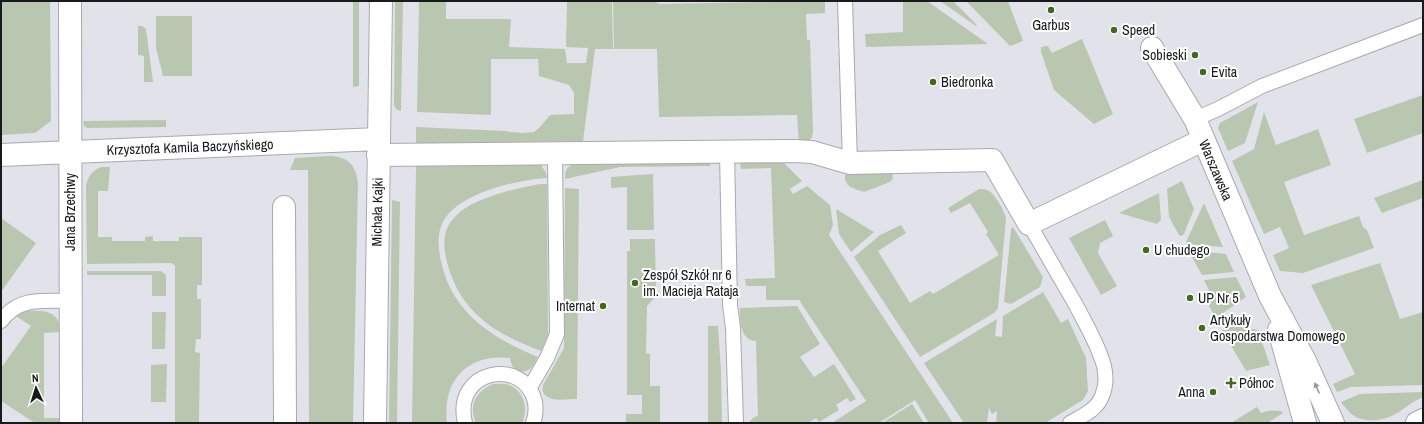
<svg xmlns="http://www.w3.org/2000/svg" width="1424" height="424" viewBox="0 0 1424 424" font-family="'Archivo Narrow',sans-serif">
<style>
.green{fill:#b9c7b0}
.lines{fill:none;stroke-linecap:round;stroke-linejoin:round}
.service-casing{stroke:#a8a9b0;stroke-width:16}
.minor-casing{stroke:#a8a9b0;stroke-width:24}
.tertiary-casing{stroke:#a8a9b0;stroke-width:24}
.service{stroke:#fff;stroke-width:14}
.minor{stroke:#fff;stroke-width:22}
.tertiary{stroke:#fff;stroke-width:22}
.oneway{fill:#979898}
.poi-dot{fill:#436822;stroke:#fff;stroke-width:1.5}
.labels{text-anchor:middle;stroke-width:4;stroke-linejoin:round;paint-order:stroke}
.poi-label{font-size:14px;fill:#18191b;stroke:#fff;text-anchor:start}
.street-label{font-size:14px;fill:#18191b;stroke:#fff}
</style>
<rect width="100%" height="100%" fill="#e2e3ea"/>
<!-- green -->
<path class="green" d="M1 1H50L51 121 35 133 1 135Z
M353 1H359V86L353 87Z
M395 1H403L401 111 396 109 394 105Z
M419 1H446V19H511L509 47 565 49 567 63H586L588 48 566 47 567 1H612L613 49H595L583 141 416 144V127L505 131 521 133 534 132 541 126 550 115 574 114V93L569 85 539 76 538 59H491V115L417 112Z
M613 1H653L660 4 825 1V13L806 14 807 40H810L813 131 812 138 806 142 799 143 797 115 659 117 657 49H614Z
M903 1H927L988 44 866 47 865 34 903 32Z
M940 1H953L977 25 976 26Z
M966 1H1008L1023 41 1010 46Z
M156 16H192V76H163L156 48Z
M138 26H142L146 29 153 82H144V56L138 55Z
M1082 39C1093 64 1102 89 1113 114L1094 124 1054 90 1041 52V47L1048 46 1052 53Z
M1423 95V133L1367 153 1354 119Z
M1258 102 1245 143 1228 151 1218 128 1220 123Z
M1264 112 1276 145 1318 129 1331 165 1284 182 1304 235 1359 216 1363 227 1367 230 1374 248 1303 273 1280 271 1273 255 1289 248 1280 227 1264 234 1232 161 1254 149Z
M166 120V127L87 128 84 126 83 121Z
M330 156C348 157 356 165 358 183L353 423H309L308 170H290L295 158Z
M710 161V166L620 167 565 179C565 172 566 167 573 164Z
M740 163H784L802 181 790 189 793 194 807 186 830 205 833 225 829 235 953 423H929L915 400 879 423H832L866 401 799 300H766V286H746L745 279 775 278 771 168 741 169Z
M541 165 546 173 547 178C517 180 458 193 443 222 437 233 438 248 441 261 452 313 492 338 538 357 536 360 534 365 531 368 521 376 511 370 510 358 467 353 442 381 447 423H412L416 166Z
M101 167H110L108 191H98V237H112V241H145V237L153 236V241H179V237H202V285H197V299H201V339H196L195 352 200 353 199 423H175V266L172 263 87 264 86 185C89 175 92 171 101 167Z
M887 172 892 173 893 178 890 182 864 192C854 189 844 187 845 175L850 173Z
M653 174 654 230H627V187L611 188V177Z
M1423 180V198L1382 213 1374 198Z
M1182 181 1194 209 1184 234 1181 236 1179 235 1169 217 1167 189Z
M540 184H547L548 336 541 351C493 333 458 311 446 258 443 244 443 229 454 218 471 198 514 189 540 184Z
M565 188 579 189 577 399C568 399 548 403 543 392 542 390 543 388 543 385L564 348Z
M979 189C982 189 985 189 989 191 995 194 1005 212 1006 218L998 308 994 313 920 357 854 257 880 235 901 225 906 233 878 251 910 303 930 291 933 294 999 255 986 234 988 232 970 203 951 213 948 208Z
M1159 193 1161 220 1157 224 1119 213Z
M392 200 400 202 397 423H389Z
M1204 203 1223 247 1186 244V242Z
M836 209 874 232 851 252 839 234Z
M1 218 36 243 1 292Z
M1105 220 1113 236 1100 243 1098 253 1117 286 1101 295 1069 238Z
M1013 227 1043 277 1040 287 1011 304 1004 302 1011 229Z
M630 239H655L656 296 647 306 646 353 650 354V386H660V423H626V414H642V395H627V251H630Z
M1188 250 1226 254 1234 272 1202 275Z
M1380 263 1400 319 1423 312V385L1351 387 1337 392 1333 384 1355 374 1311 285Z
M87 271H161L166 275V296H152V275H87Z
M1236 277 1246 297 1216 318 1209 306 1211 294 1204 280Z
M1043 292 1061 323 1068 319 1086 358 1088 391 1083 400 1045 423H996L997 411 992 414 989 408 987 423H964L924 363 997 319 995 336 1002 337 1003 316Z
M797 306 820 344 800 357 814 377 834 364 856 399 850 402 847 398 836 405 839 410 819 422 816 418 808 423H748L754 417 758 416 756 341C739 340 740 319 740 308Z
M26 311C44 310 59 310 61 332L44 333V418H61V423H35L1 401V368L31 326 16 316Z
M152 312H166L165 349H152Z
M708 326H718L721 371 722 423H708Z
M1223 326H1235L1258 330 1270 365 1246 371 1223 332Z
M167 364 166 402H151V365Z
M493 384C498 384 504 383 509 385 524 391 529 409 522 423H476C468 406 476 391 493 384Z
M1423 392V397C1414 401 1407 406 1399 412 1387 420 1367 424 1354 416 1349 413 1345 407 1341 402L1360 394Z
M912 404 924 423H882Z
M1257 407 1261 413C1268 410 1274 410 1281 411L1283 413 1267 423H1231Z"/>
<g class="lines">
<defs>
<path id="service" d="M845 1 850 163
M1195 119 1218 109 1262 86 1423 25
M727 152 730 305 733 328 736 423
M1029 224C1045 251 1060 278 1076 305 1086 325 1098 344 1104 366 1106 375 1106 387 1102 396 1097 410 1082 416 1070 423
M1 321C19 296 44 301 70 301
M529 389 547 358 557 334 555 154
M465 423C452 368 525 357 535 402 536 409 536 416 533 423"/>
<path id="minor" d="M70 1 71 423
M1152 48 1195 119 1270 296 1305 361 1333 423
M1 155 379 139
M378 155 795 151 812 152 850 163 992 160 1029 224 1203 140
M284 207 285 423
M1279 330 1305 423"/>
<path id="tertiary" d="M375 423 381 1
M1417 423 1423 420"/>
</defs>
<!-- service casing -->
<use href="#service" class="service-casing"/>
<!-- minor casing -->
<use href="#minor" class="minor-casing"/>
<!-- tertiary casing -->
<use href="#tertiary" class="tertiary-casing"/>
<!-- service -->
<use href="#service" class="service"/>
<!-- minor -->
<use href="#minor" class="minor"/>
<!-- tertiary -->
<use href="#tertiary" class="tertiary"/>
</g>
<!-- one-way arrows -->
<defs><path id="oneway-solid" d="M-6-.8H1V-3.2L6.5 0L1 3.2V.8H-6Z"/></defs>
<use class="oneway" href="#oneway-solid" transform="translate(1317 388) rotate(-114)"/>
<!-- markers -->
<g class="poi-dot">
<circle cx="1051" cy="10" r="4"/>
<circle cx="1114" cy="30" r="4"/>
<circle cx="1195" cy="55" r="4"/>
<circle cx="1203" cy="72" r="4"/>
<circle cx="933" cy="82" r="4"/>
<circle cx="1146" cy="250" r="4"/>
<circle cx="635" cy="283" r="4"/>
<circle cx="1190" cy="298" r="4"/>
<circle cx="603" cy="306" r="4"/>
<circle cx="1202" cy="328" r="4"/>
<path d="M1229 377h4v4h4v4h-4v4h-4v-4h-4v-4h4z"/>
<circle cx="1213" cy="392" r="4"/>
</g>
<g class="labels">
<!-- poi labels -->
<g class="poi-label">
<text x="1051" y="30" text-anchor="middle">Garbus</text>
<text x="1122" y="35">Speed</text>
<text x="1187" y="60" text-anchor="end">Sobieski</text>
<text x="1211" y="77">Evita</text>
<text x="941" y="87">Biedronka</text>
<text x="1154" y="255">U chudego</text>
<text x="643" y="280">Zespół Szkół nr 6<tspan x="643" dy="16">im. Macieja Rataja</tspan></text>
<text x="1198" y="303">UP Nr 5</text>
<text x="595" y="311" text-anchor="end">Internat</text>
<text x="1210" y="325">Artykuły<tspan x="1210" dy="16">Gospodarstwa Domowego</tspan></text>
<text x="1239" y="388">Północ</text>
<text x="1205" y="397" text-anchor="end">Anna</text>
</g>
<!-- street labels -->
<g class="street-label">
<text transform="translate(190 147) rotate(-2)" y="5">Krzysztofa Kamila Baczyńskiego</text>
<text transform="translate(1216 170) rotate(67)" y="5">Warszawska</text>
<text transform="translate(70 212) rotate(-90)" y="5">Jana Brzechwy</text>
<text transform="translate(377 212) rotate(-89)" y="5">Michała Kajki</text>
</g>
</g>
<!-- border -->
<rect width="1424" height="424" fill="none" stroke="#18191b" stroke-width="4"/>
<!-- north arrow -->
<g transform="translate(36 388) rotate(356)" stroke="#ffffff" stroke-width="3" paint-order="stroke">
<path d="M0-3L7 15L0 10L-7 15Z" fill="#18191b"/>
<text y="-6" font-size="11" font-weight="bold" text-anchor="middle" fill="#18191b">N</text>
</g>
</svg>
